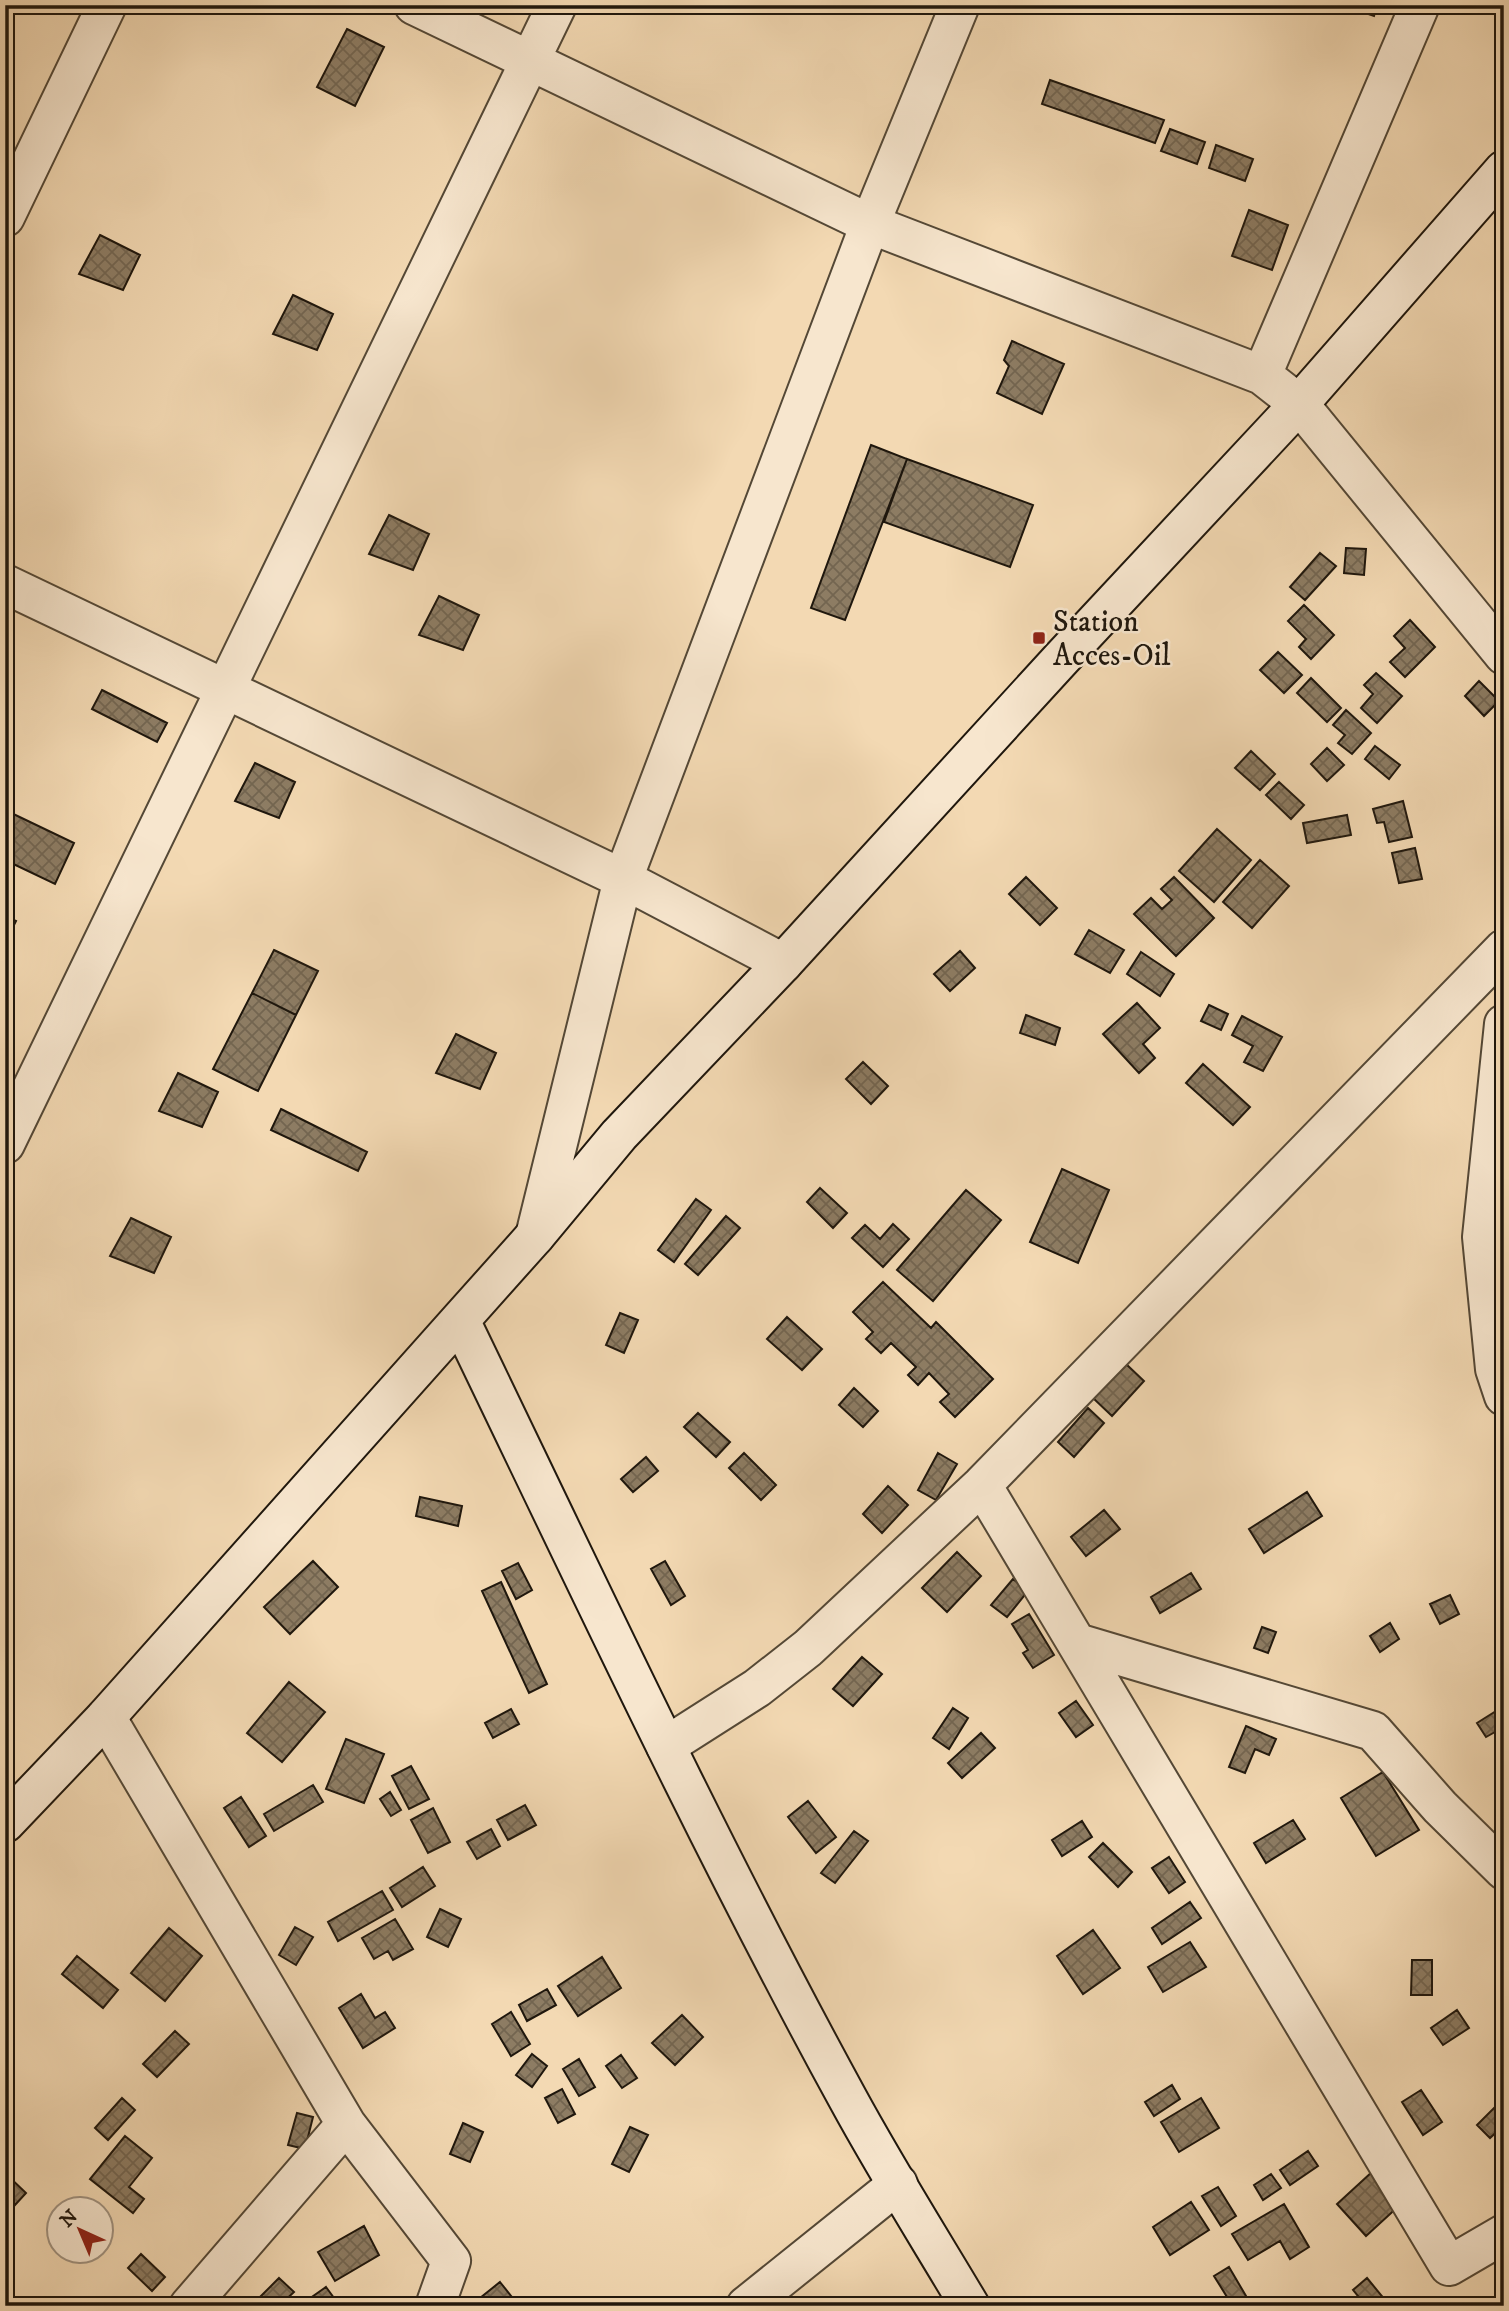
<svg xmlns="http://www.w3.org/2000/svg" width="1509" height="2311" viewBox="0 0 1509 2311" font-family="'IM FELL DW Pica',serif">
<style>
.building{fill:url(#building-cross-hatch);stroke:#1f170d;stroke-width:2}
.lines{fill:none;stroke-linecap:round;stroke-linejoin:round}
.street-casing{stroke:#544836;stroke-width:42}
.secondary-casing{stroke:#1f170d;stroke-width:42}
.street{stroke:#f7e6ce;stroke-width:38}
.secondary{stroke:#f7e6ce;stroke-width:38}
.poi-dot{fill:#8f2418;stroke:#f7e6ce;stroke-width:2.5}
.labels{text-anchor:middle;stroke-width:5;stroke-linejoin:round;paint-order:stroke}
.poi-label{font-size:30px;fill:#1f170d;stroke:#f7e6ce;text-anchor:start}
</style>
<defs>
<pattern id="building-cross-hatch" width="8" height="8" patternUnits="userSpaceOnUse" patternTransform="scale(1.75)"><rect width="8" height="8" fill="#8d7c63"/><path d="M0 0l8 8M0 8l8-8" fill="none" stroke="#736550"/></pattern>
</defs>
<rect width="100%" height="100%" fill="#f3d9b3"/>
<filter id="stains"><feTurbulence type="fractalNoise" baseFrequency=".00286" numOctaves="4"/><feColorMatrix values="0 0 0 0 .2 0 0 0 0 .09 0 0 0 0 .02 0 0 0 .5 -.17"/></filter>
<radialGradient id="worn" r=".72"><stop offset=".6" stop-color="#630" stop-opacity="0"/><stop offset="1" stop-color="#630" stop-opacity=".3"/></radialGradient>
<!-- building -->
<path class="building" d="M1355 5H1377L1374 16 1354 9Z
M347 29 384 47 355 106 317 87Z
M1050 80 1164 120 1155 143 1042 104Z
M1170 129 1205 142 1197 164 1161 151Z
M1216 145 1253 159 1245 181 1209 168Z
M1249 210 1288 225 1272 270 1232 256Z
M100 235 140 255 123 290 79 274Z
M293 295 333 314 317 350 273 334Z
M1012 341 1064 364 1042 414 997 393 1009 366 1004 360Z
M871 445 907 459 845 620 811 608Z
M907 459 1033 505 1010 567 884 522Z
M389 515 429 534 413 570 369 554Z
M1346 548 1366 549 1364 575 1344 573Z
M1320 553 1336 566 1305 600 1290 587Z
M439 596 479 615 463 650 419 635Z
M1304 605 1334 635 1311 659 1299 647 1306 639 1288 621Z
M1410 620 1435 647 1405 677 1390 662 1405 648 1394 636Z
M1278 652 1302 675 1284 693 1260 670Z
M1376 673 1402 696 1377 723 1361 708 1373 694 1364 685Z
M1311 678 1341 708 1327 722 1297 693Z
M1479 681 1499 701 1484 716 1465 696Z
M102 690 167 723 157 742 92 709Z
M1346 710 1371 733 1352 754 1338 743 1345 735 1333 725Z
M1375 746 1400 765 1389 779 1365 759Z
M1327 748 1344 765 1327 781 1311 764Z
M1251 751 1275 774 1260 790 1235 768Z
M255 763 295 782 279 818 235 801Z
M1279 782 1304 805 1291 819 1266 795Z
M1403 801 1412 837 1389 842 1384 822 1377 823 1373 809Z
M5 810 74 843 55 884 5 860Z
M1347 815 1351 835 1307 843 1303 823Z
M1217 829 1251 860 1214 902 1179 871Z
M1415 848 1422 879 1399 883 1392 853Z
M1260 860 1289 886 1252 928 1223 902Z
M1026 877 1057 908 1040 925 1009 894Z
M1174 877 1214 918 1176 956 1134 914 1151 898 1162 909 1172 900 1161 889Z
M5 916 16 921 5 943Z
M1089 930 1124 950 1110 973 1075 954Z
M274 950 318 971 296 1015 252 993Z
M960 951 975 968 950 991 934 974Z
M1141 952 1174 974 1160 996 1127 974Z
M252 993 296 1015 258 1091 213 1069Z
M1137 1003 1160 1028 1143 1044 1155 1058 1139 1073 1103 1034Z
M1209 1005 1228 1014 1221 1030 1201 1021Z
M1026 1015 1060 1028 1055 1045 1020 1033Z
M1242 1016 1282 1037 1263 1071 1244 1062 1253 1046 1232 1035Z
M456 1034 496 1053 480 1089 436 1073Z
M863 1062 888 1086 871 1104 846 1079Z
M1203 1064 1250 1107 1233 1125 1186 1083Z
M178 1073 218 1092 202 1127 159 1111Z
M281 1109 367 1152 358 1171 271 1130Z
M1062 1169 1109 1190 1078 1263 1030 1242Z
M820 1188 847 1213 833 1228 807 1202Z
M966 1190 1001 1220 933 1301 897 1270Z
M696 1199 711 1210 674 1262 658 1250Z
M726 1216 740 1228 698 1275 685 1264Z
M131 1218 171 1237 154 1273 110 1256Z
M893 1224 909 1239 883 1267 852 1238 865 1225 880 1239Z
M883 1282 931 1328 936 1322 993 1379 955 1417 940 1402 949 1394 929 1373 918 1385 908 1375 916 1367 891 1343 881 1353 866 1339 873 1332 853 1312Z
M620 1313 638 1320 624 1353 606 1345Z
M787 1317 822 1349 802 1370 767 1339Z
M1125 1363 1144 1381 1112 1416 1093 1398Z
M854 1388 878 1411 863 1427 839 1405Z
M1088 1408 1104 1423 1074 1457 1058 1442Z
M698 1413 730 1442 716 1457 684 1427Z
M744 1453 776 1485 761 1500 729 1468Z
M938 1453 957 1464 936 1500 918 1490Z
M646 1457 658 1471 633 1492 621 1479Z
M888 1486 908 1505 882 1533 863 1514Z
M1307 1492 1322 1516 1264 1553 1249 1529Z
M420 1497 462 1506 458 1526 416 1516Z
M1104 1510 1120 1529 1086 1556 1071 1537Z
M957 1552 981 1576 947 1612 922 1588Z
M313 1561 338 1587 290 1634 264 1607Z
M665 1561 685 1596 671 1605 651 1569Z
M518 1563 532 1590 516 1599 502 1571Z
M1191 1573 1201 1589 1160 1613 1151 1597Z
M1013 1579 1028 1591 1007 1617 991 1605Z
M501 1582 547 1684 529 1693 482 1591Z
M1450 1595 1459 1614 1440 1624 1430 1604Z
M1029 1614 1054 1655 1033 1668 1023 1653 1028 1650 1012 1624Z
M1390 1623 1399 1639 1380 1652 1370 1636Z
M1262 1627 1276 1632 1268 1653 1254 1648Z
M862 1657 882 1674 853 1706 833 1689Z
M289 1682 325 1712 282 1762 247 1733Z
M1076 1701 1093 1725 1076 1737 1059 1713Z
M1504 1706V1727L1486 1737 1477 1723Z
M953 1708 968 1718 949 1749 933 1738Z
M511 1709 519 1724 493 1738 485 1723Z
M1246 1726 1276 1739 1269 1755 1255 1749 1245 1773 1229 1767Z
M981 1733 995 1748 962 1778 948 1763Z
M346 1739 384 1754 364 1803 326 1789Z
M411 1766 429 1799 409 1809 392 1776Z
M1383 1772 1419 1830 1376 1856 1341 1798Z
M313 1785 323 1802 274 1831 264 1814Z
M390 1792 401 1810 391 1816 380 1799Z
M241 1797 266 1836 249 1847 224 1808Z
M808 1801 836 1837 816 1853 788 1817Z
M525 1805 536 1825 508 1840 497 1820Z
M433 1808 450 1842 428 1853 411 1820Z
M1293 1820 1305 1839 1266 1863 1254 1843Z
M1082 1821 1092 1837 1062 1856 1052 1840Z
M491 1829 500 1846 477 1859 467 1842Z
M854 1831 868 1841 835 1883 821 1873Z
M1103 1843 1132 1872 1118 1887 1089 1857Z
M1169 1857 1185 1882 1169 1893 1152 1868Z
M423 1867 435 1886 402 1907 390 1888Z
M382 1891 393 1910 338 1941 328 1922Z
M1190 1902 1201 1918 1162 1944 1152 1928Z
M440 1909 461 1919 448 1947 427 1937Z
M395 1919 413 1949 393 1960 388 1951 374 1959 362 1938Z
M295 1927 313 1937 296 1965 279 1955Z
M169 1928 202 1956 165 2001 131 1973Z
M1093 1930 1120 1968 1083 1994 1057 1956Z
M1190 1942 1206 1967 1163 1992 1148 1967Z
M77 1956 118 1990 103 2008 62 1974Z
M602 1957 621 1988 578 2016 558 1986Z
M1412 1960H1432V1995H1411Z
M547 1989 556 2005 527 2021 519 2005Z
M361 1994 375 2018 385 2012 395 2028 363 2048 339 2008Z
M1457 2010 1469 2028 1443 2045 1431 2028Z
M511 2012 530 2044 511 2056 492 2024Z
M682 2015 703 2037 675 2065 652 2043Z
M175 2031 189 2044 157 2077 143 2064Z
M532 2054 547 2066 532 2087 516 2075Z
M621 2055 637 2078 622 2088 606 2066Z
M579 2059 595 2087 579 2096 563 2069Z
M1172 2085 1180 2099 1154 2116 1145 2102Z
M562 2089 575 2114 558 2123 545 2098Z
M1421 2090 1442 2122 1423 2135 1402 2102Z
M122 2098 135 2110 108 2140 95 2128Z
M1201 2098 1219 2128 1179 2152 1161 2122Z
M1503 2099 1504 2125 1490 2138 1477 2125Z
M297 2113 313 2117 305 2149 288 2145Z
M463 2123 483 2132 470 2162 450 2154Z
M630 2127 648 2135 629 2172 612 2164Z
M125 2136 152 2158 129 2187 144 2199 133 2213 90 2179Z
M1308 2151 1318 2166 1290 2185 1280 2170Z
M1372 2172 1401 2204 1366 2236 1337 2204Z
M5 2173 26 2193 15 2205 5 2195Z
M1271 2174 1281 2188 1263 2200 1254 2185Z
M1218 2187 1236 2216 1221 2226 1202 2196Z
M1191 2202 1209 2230 1170 2255 1153 2227Z
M1284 2204 1309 2247 1290 2259 1280 2241 1248 2260 1232 2234Z
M364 2226 379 2255 335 2281 318 2252Z
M141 2254 165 2277 152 2291 128 2268Z
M1229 2267 1246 2296 1232 2305 1214 2276Z
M279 2278 294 2292 279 2306H251Z
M1367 2278 1390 2306H1366L1353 2290Z
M500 2282 519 2306H470Z
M326 2287 334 2298 323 2306H314L309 2299Z"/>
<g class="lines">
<defs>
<path id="street" d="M414 5 870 224 1262 375 1299 404 1504 655
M5 217 107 5
M1262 375 1420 5
M5 584 623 879 783 963
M1504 1024 1482 1237 1495 1369 1504 1396
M5 1144 557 5
M535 1236 623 879 870 224 960 5
M982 1485 1449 2266 1504 2234
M1077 1643 1373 1731 1440 1807 1504 1870
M106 1717 346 2124 451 2261 435 2306
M666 1746 757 1688 808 1648 982 1485 1504 949
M189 2306 346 2124
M746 2306 898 2184"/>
<path id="secondary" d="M460 1320C586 1581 709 1845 848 2099 886 2169 929 2237 970 2306
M5 1823 106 1717 460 1320 535 1236 619 1135 783 963 1061 659 1299 404 1504 170"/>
</defs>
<!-- street casing -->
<use href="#street" class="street-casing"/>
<!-- secondary casing -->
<use href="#secondary" class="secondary-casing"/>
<!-- street -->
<use href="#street" class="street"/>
<!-- secondary -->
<use href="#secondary" class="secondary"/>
</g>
<!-- markers -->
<rect class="poi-dot" x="1032" y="631" width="14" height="14" rx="3.5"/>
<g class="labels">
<!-- poi labels -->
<g class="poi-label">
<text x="1053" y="631">Station<tspan x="1053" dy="34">Acces-Oil</tspan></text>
</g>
</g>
<!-- margin -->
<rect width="1509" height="2311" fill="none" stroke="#f3d9b3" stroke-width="28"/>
<rect x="7" y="7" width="1495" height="2297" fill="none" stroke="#1f170d" stroke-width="3.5"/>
<rect x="14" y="14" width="1481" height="2283" fill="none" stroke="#1f170d" stroke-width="2"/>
<!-- north arrow -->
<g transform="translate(80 2230) rotate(316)"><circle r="33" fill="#f7e6ce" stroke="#a19381" stroke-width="2"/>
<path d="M0-5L12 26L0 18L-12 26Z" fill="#8f2418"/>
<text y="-10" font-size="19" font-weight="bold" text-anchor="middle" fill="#1f170d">N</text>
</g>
<rect width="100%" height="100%" filter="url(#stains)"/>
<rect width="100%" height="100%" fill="url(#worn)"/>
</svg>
